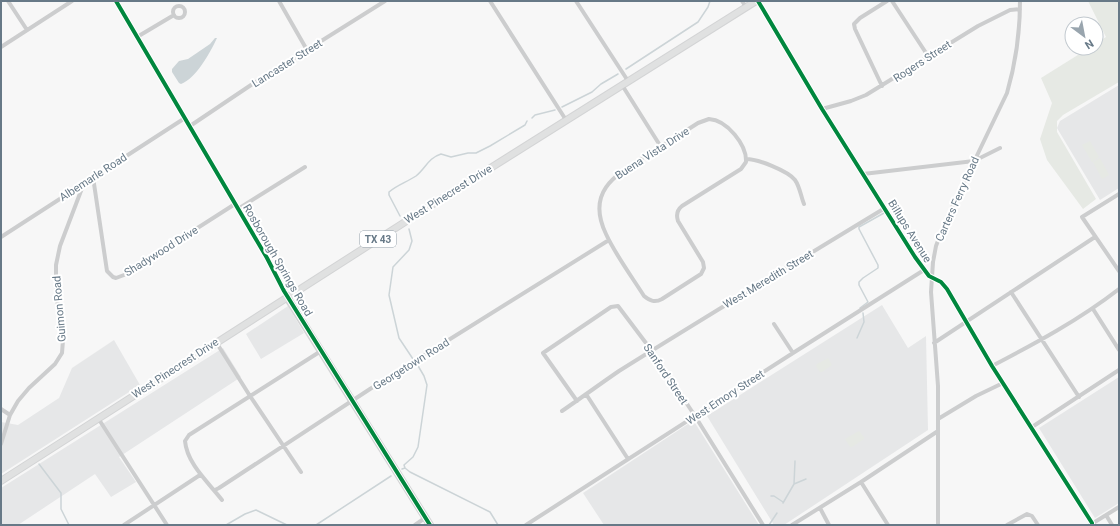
<svg xmlns="http://www.w3.org/2000/svg" width="1120" height="526" viewBox="0 0 1120 526" font-family="Roboto,sans-serif">
<style>
.built{fill:#e6e7e8}
.green{fill:#e6e9e4}
.water{fill:#ccd4d7}
.lines{fill:none;stroke-linecap:round;stroke-linejoin:round}
.stream{stroke:#ccd4d7;stroke-width:1.5}
.secondary-casing{stroke:#d3d4d5;stroke-width:8}
.primary-casing{stroke:#d3d4d5;stroke-width:8}
.street{stroke:#cccdce;stroke-width:4}
.secondary{stroke:#e0e1e1;stroke-width:5.5}
.primary{stroke:#e0e1e1;stroke-width:6}
.cycleway-casing{stroke:#fff;stroke-width:6}
.cycleway{stroke:#00873e;stroke-width:4}
.labels{text-anchor:middle;stroke-width:4;stroke-linejoin:round;paint-order:stroke}
.shield{fill:#fff;stroke:#95a1ab;stroke-width:1}
.shield-label{font-size:10px;font-weight:bold;fill:#677987}
.street-label{font-size:11px;fill:#677987;stroke:#fff}
</style>
<rect width="100%" height="100%" fill="#f7f7f7"/>
<!-- built -->
<path class="built" d="M1119 85V188L1100 200 1057 128 1060 121Z
M882 305 908 348 926 336 928 430 784 525H774L707 416Z
M288 306 304 333 261 359 246 334Z
M114 340 140 385 1 474V422L18 425 59 398 72 368Z
M223 348 241 377 119 457 136 482 111 497 95 474 18 525H1V488Z
M1119 377V503L1095 518 1039 428Z
M691 422 695 423 759 525H604L583 493Z"/>
<!-- green -->
<path class="green" d="M1088 1H1119V82L1063 115 1057 121V132L1096 199 1083 209 1047 160 1040 139 1052 103 1041 78 1089 48H1096V43L1106 37Z
M1090 141 1099 157 1092 162 1082 145Z
M1100 158 1109 175 1102 179 1093 162Z
M828 358 832 365 822 372H820L816 366 817 364Z
M859 431 864 437V439L852 447H850L845 439Z"/>
<!-- water -->
<path class="water" d="M215 38H217C211 51 196 79 181 84L179 83 172 72V69L179 61 188 59 210 44Z"/>
<g class="lines">
<!-- stream -->
<path class="stream" d="M626 69 698 22 708 7 710 1
M562 107 592 92 601 84 618 74
M532 118 535 115 555 110
M400 216 389 195V192C397 185 407 182 416 176 426 168 428 158 441 154L451 157 468 153H476L490 146 525 125 527 121
M409 229 412 241 409 250 393 267 389 295 399 338 413 359
M860 308 868 302 859 285V282L863 278 878 268V265L859 229V227L884 213
M857 338 864 322 863 313
M39 464 61 493V509L69 525
M405 468 404 465 413 457 418 447 427 385 424 376 417 364
M402 469 405 468 410 472 490 512 498 525
M794 484 806 479
M771 496H774L783 502
M783 503 794 484 795 461
M226 525 245 514 256 510 287 525
M316 525 391 476
M769 525 777 513"/>
<defs>
<path id="secondary" d="M287 297 430 525"/>
<path id="primary" d="M1 481 419 213 756 1"/>
</defs>
<!-- secondary casing -->
<use href="#secondary" class="secondary-casing"/>
<!-- primary casing -->
<use href="#primary" class="primary-casing"/>
<!-- street -->
<path class="street" d="M8 1 27 30
M116 1 267 258 287 297
M279 1 307 50
M490 1 566 120
M576 1 628 81
M742 1 746 7
M758 1 822 109 915 257 929 276 941 282 947 289 992 366 1092 523
M892 1 928 56
M173 12a6 6 0 1 1 12 0a6 6 0 1 1-12 0Z
M137 37 174 15
M1 47 72 1
M622 85 661 147
M882 86 855 29 854 24 860 18 887 1
M822 109 851 101 866 95 978 26 1010 10 1020 9
M709 119C727 120 747 145 746 162L741 169 682 206C677 210 676 215 678 221L703 262 704 268 701 274 662 299C655 303 650 301 644 296 632 277 615 254 606 234 585 190 617 174 649 154 665 144 681 134 698 123Z
M190 126 251 85 385 1
M746 159C758 159 788 171 795 180 800 187 801 197 804 204
M863 174 974 161 1000 148
M93 177 107 271 113 277 116 278 124 275 235 204
M1119 194 1082 217 1119 271
M238 209 305 167
M1 237 185 118
M1011 292 1079 397
M1093 309 1119 350
M774 324 793 353
M216 342 250 396 301 472
M934 343 1095 237
M992 366C1036 343 1079 320 1119 289
M586 394 628 459
M577 401 543 353 611 307 618 306 652 351 695 416 763 525
M1 409 10 415
M562 411C581 398 600 384 619 371 707 316 796 262 885 208
M98 418 167 525
M938 419 976 396 1003 383
M1032 427 1119 370
M1 444 10 415 18 401 29 388 55 364 62 353 63 340 56 293V265L60 246 84 183
M861 482 888 525
M215 490 219 488 370 389 609 240
M222 500C209 483 187 464 185 441L189 435 321 351
M820 508 829 525
M1106 515 1112 525
M124 525 200 475
M415 525 425 518
M526 525 793 353 924 270
M792 525 861 482 938 431
M938 525V386L931 292 933 262 936 246 946 220 1007 93C1016 62 1020 33 1020 1
M1007 525 1027 514 1032 516 1038 525
M1090 525 1119 507"/>
<!-- secondary -->
<use href="#secondary" class="secondary"/>
<!-- primary -->
<use href="#primary" class="primary"/>
<defs>
<path id="cycleway" d="M116 1 267 258 284 291 430 525
M758 1 822 109 915 257 929 276 941 282 947 289 992 366 1092 523"/>
</defs>
<!-- cycleway casing -->
<use href="#cycleway" class="cycleway-casing"/>
<!-- cycleway -->
<use href="#cycleway" class="cycleway"/>
</g>
<g class="labels">
<!-- shield labels -->
<rect class="shield" x="360" y="231" width="36" height="16" rx="3"/>
<g class="shield-label">
<text x="378" y="243">TX 43</text>
</g>
<!-- street labels -->
<g class="street-label">
<text transform="translate(922 61) rotate(-33)" y="4">Rogers Street</text>
<text transform="translate(287 63) rotate(-32)" y="4">Lancaster Street</text>
<text transform="translate(652 153) rotate(-33)" y="4">Buena Vista Drive</text>
<text transform="translate(93 177) rotate(-33)" y="4">Albemarle Road</text>
<text transform="translate(448 194) rotate(-32)" y="4">West Pinecrest Drive</text>
<text transform="translate(957 199) rotate(-66)" y="4">Carters Ferry Road</text>
<text transform="translate(910 231) rotate(58)" y="4">Billups Avenue</text>
<text transform="translate(161 251) rotate(-32)" y="4">Shadywood Drive</text>
<text transform="translate(278 260) rotate(60)" y="4">Rosborough Springs Road</text>
<text transform="translate(768 279) rotate(-31)" y="4">West Meredith Street</text>
<text transform="translate(59 309) rotate(-95)" y="4">Guimon Road</text>
<text transform="translate(411 364) rotate(-32)" y="4">Georgetown Road</text>
<text transform="translate(175 368) rotate(-33)" y="4">West Pinecrest Drive</text>
<text transform="translate(666 374) rotate(56)" y="4">Sanford Street</text>
<text transform="translate(725 397) rotate(-33)" y="4">West Emory Street</text>
</g>
</g>
<!-- border -->
<rect width="1120" height="526" fill="none" stroke="#677987" stroke-width="4"/>
<!-- north arrow -->
<g transform="translate(1084 36) rotate(148)"><circle r="19" fill="#ffffff" stroke="#c2c9cf"/>
<path d="M0-3L7 15L0 10L-7 15Z" fill="#99a5ae"/>
<text y="-6" font-size="11" font-weight="bold" text-anchor="middle" fill="#677987">N</text>
</g>
</svg>
